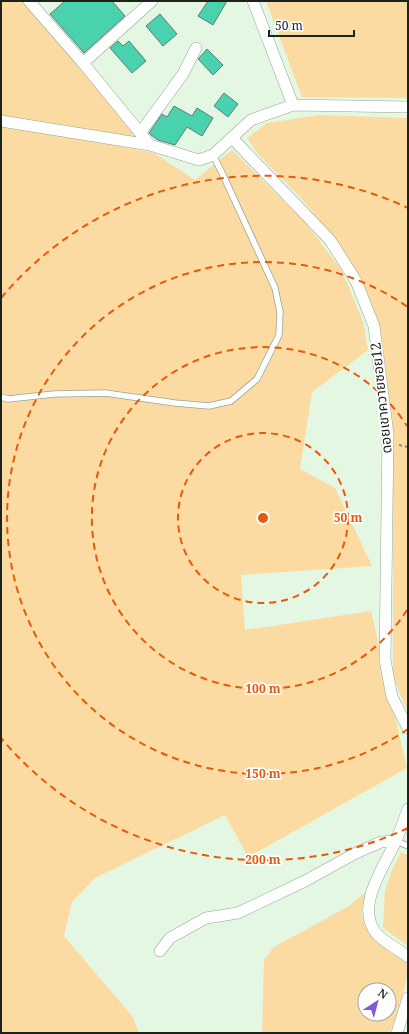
<svg xmlns="http://www.w3.org/2000/svg" width="409" height="1034" viewBox="0 0 409 1034" font-family="'Noto Serif','Noto Sans Thai',serif">
<style>
.green{fill:#fbdba2;fill-rule:evenodd}
.building{fill:#4ad2af;stroke:#617d73}
.lines{fill:none;stroke-linecap:round;stroke-linejoin:round}
.service-casing{stroke:#95a793;stroke-width:7}
.minor-casing{stroke:#95a793;stroke-width:12}
.path{stroke:#818e7f;stroke-width:2;stroke-dasharray:3 3;stroke-linecap:butt}
.service{stroke:#fff;stroke-width:5.5}
.minor{stroke:#fff;stroke-width:11}
.ring{fill:none;stroke:#e8590c;stroke-width:2;stroke-dasharray:7 5}
.labels{text-anchor:middle;stroke-width:3.5;stroke-linejoin:round;paint-order:stroke}
.street-label{font-size:14px;fill:#1c231b;stroke:#fff}
.centre{fill:#e8590c;stroke:#fff;stroke-width:2}
.ring-label{font-size:12px;text-anchor:middle;font-weight:bold;fill:#e8590c;stroke:#fff;stroke-width:3.5;stroke-linejoin:round;paint-order:stroke}
</style>
<rect width="100%" height="100%" fill="#e4f7e2"/>
<!-- green -->
<path class="green" d="M1 1H25L150 145 1 121Z
M266 1H408V98L302 97Z
M319 115 408 118V712L393 677V448L382 352 368 295 338 242 299 196 258 154 247 138 267 123Z
M1 127 91 140 154 153 195 180 232 150 304 221 341 269 363 321 368 350 312 392 300 469 335 488 372 566 241 575 245 630 371 611 407 768 248 857 225 815 95 878 72 902 64 936 133 1017 139 1033H1Z
M401 852 408 855V946L383 928 385 891 392 870Z
M368 890C366 896 361 907 362 913 364 930 378 943 391 952 396 956 404 960 407 966 409 980 397 1020 389 1033H262L264 960 274 947 349 906ZM365 990H389V1014H365Z"/>
<!-- building -->
<path class="building" d="M65 1H112L125 16 84 53 50 14Z
M208 1H227L213 25 198 16Z
M160 14 177 34 163 46 146 26Z
M118 41 123 46 129 41 146 61 132 73 110 48Z
M207 49 223 65 213 75 198 59Z
M224 93 238 104 228 117 214 106Z
M174 106 192 116 197 108 213 118 202 136 187 127 175 145 158 140 151 135 149 133 162 114 167 117Z"/>
<g class="lines">
<defs>
<path id="service" d="M1 397 8 399 54 394 105 393 175 403 209 406 231 401 257 379 279 335 280 312 275 288 223 175 213 155
M396 841 408 846"/>
<path id="minor" d="M29 1 83 63 150 145
M253 1 293 105
M83 63 152 1
M1 121 150 145 199 160 213 155 251 120 293 105 408 107
M140 133 183 74 196 48
M232 138 330 240 356 281 374 326 388 434 385 660 392 697 408 728
M408 809C404 820 400 831 396 841 384 867 355 906 376 933 384 943 398 948 408 957
M160 951 170 938 206 918 238 913 305 881 356 853 381 842 396 841
M397 1033 408 998"/>
</defs>
<!-- service casing -->
<use href="#service" class="service-casing"/>
<!-- minor casing -->
<use href="#minor" class="minor-casing"/>
<!-- path -->
<path class="path" d="M399 445 408 447"/>
<!-- service -->
<use href="#service" class="service"/>
<!-- minor -->
<use href="#minor" class="minor"/>
</g>
<!-- distance rings -->
<g class="ring">
<circle cx="263" cy="518" r="85"/>
<path d="M407 610A171 171 0 1 1 407 426"/>
<path d="M408 729A256 256 0 1 1 408 307"/>
<path d="M408 828A342 342 0 0 1 1 738M1 298A342 342 0 0 1 408 208"/>
</g>
<g class="labels">
<!-- street labels -->
<g class="street-label">
<text transform="translate(381 398) rotate(-96)" y="5">ดอยเขาควายซอย12</text>
</g>
</g>
<circle cx="263" cy="518" r="6" class="centre"/>
<g class="ring-label">
<text x="348" y="522">50 m</text>
<text x="263" y="693">100 m</text>
<text x="263" y="778">150 m</text>
<text x="263" y="864">200 m</text>
</g>
<!-- border -->
<rect width="409" height="1034" fill="none" stroke="#1c231b" stroke-width="4"/>
<!-- north arrow -->
<g transform="translate(377 1002) rotate(36)"><circle r="19" fill="#ffffff" stroke="#a4a7a4"/>
<path d="M0-3L7 15L0 10L-7 15Z" fill="#7e5bd5"/>
<text y="-6" font-size="11" font-weight="bold" text-anchor="middle" fill="#1c231b">N</text>
</g>
<!-- scale -->
<path d="M269 30v6h85v-6" fill="none" stroke="#1c231b" stroke-width="2"/>
<text x="275" y="30" font-size="12" fill="#1c231b" stroke="#ffffff" stroke-width="3" paint-order="stroke">50 m</text>
</svg>
